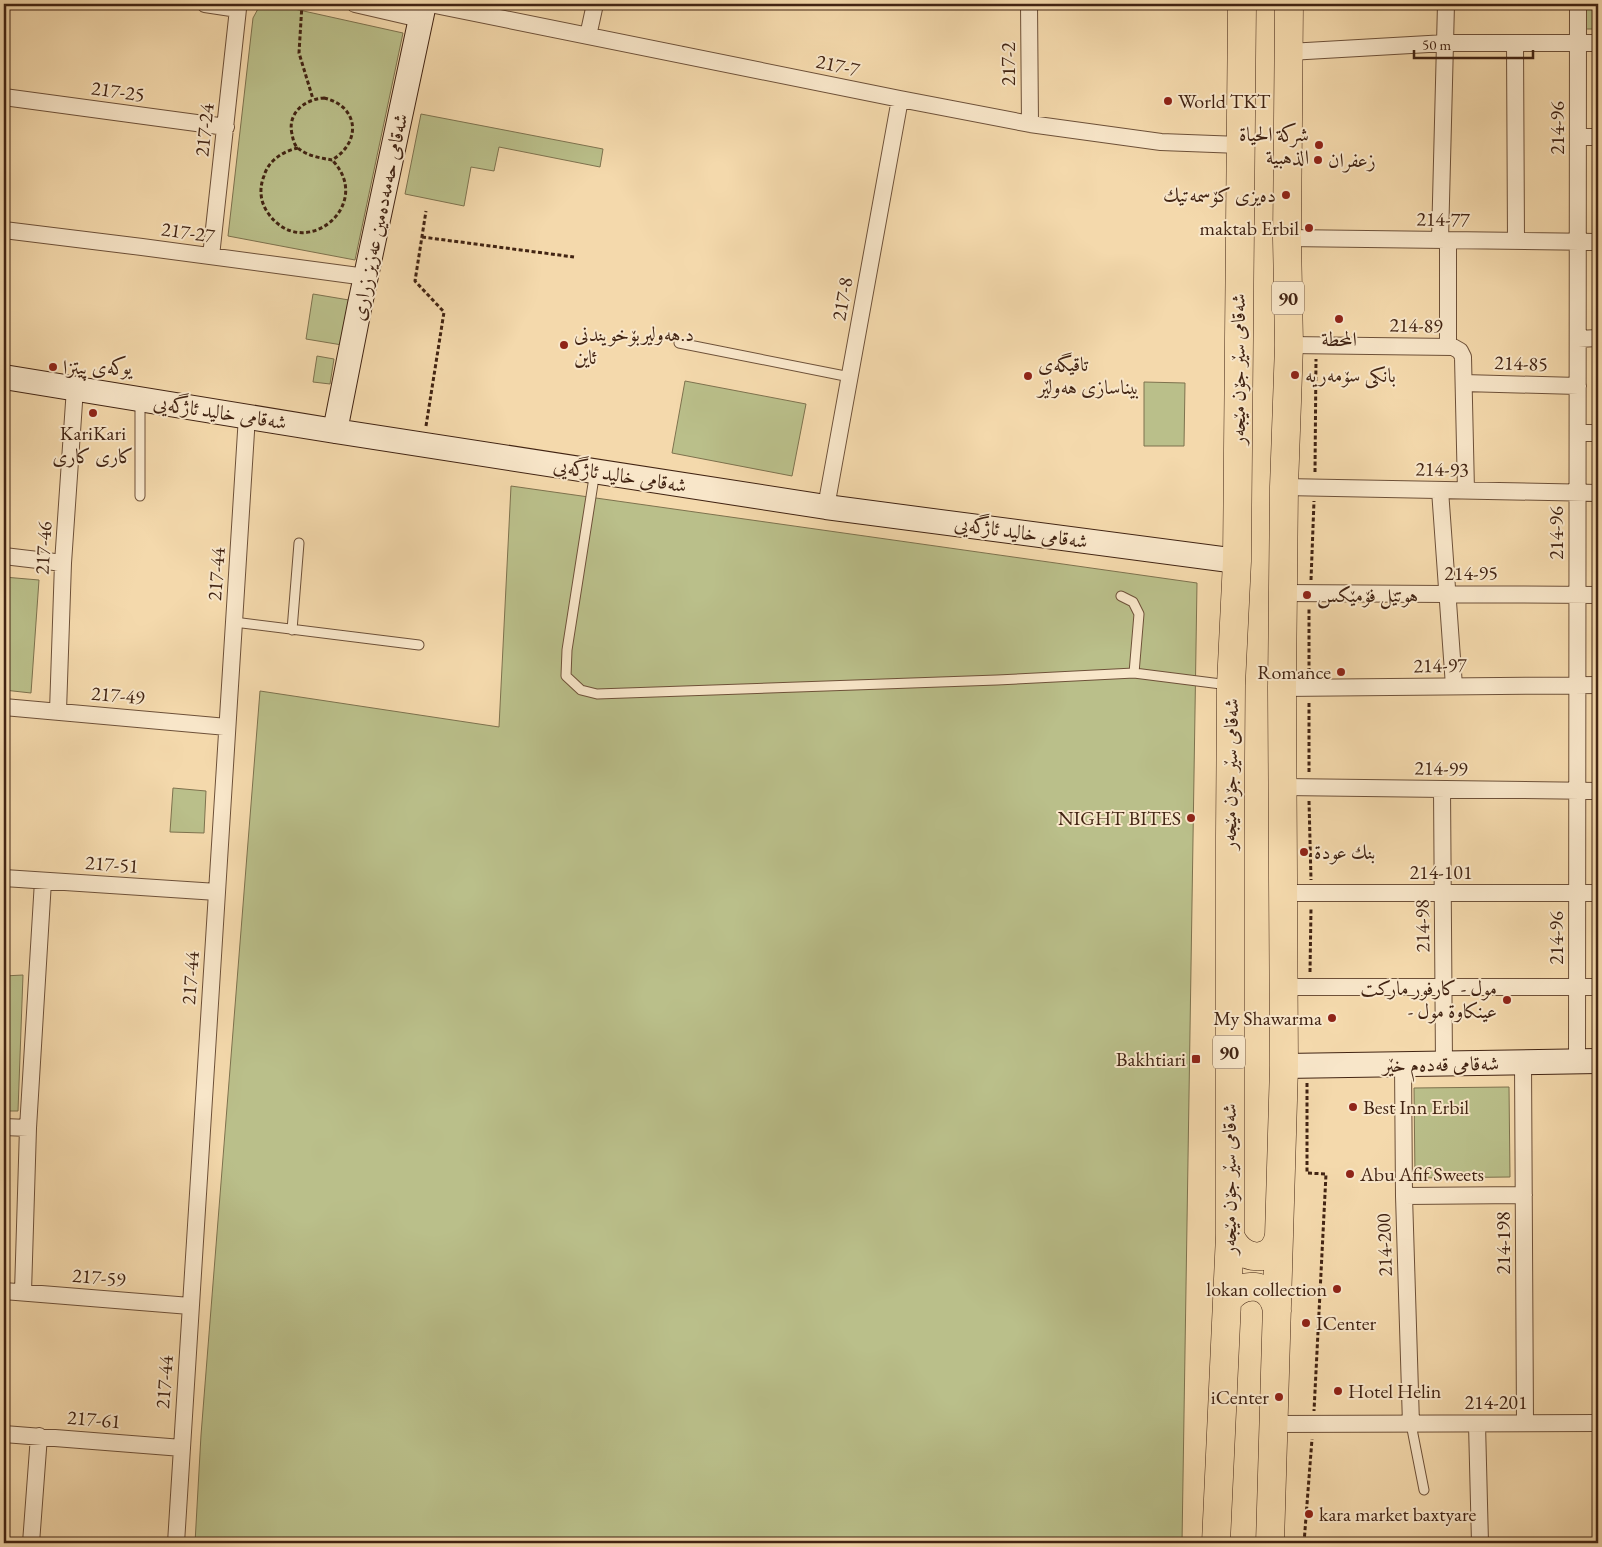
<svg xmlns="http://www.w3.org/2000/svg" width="1602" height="1547" viewBox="0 0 1602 1547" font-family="'EB Garamond',Amiri,serif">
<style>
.green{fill:#babf8a;stroke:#7e724e}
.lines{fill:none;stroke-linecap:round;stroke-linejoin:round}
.lane-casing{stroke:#6e5139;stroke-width:11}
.street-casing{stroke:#6e5139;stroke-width:18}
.secondary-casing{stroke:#422413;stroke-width:26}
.highway-casing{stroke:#422413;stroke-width:29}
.path{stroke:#422413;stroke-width:3;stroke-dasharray:4 2.5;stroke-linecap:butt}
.lane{stroke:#f8e6c9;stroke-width:9}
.street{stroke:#f8e6c9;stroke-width:16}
.secondary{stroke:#f8e6c9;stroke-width:24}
.highway{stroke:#f4d9ac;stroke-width:28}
.poi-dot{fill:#8f2418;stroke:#f8e6c9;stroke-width:2}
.labels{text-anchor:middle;stroke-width:4;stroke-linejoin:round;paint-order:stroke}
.shield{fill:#f8e6c9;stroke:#795e4a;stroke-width:1}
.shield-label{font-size:19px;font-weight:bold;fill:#422413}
.street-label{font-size:20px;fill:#422413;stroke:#f8e6c9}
.poi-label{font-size:20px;fill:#422413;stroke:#f8e6c9;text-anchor:start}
</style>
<rect width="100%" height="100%" fill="#f4d9ac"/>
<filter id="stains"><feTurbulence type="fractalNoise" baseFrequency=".004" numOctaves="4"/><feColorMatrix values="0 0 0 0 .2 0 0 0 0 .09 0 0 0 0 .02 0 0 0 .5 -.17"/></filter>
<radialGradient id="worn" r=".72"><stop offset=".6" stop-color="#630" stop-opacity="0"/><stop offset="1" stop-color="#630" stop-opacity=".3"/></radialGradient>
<!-- green -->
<path class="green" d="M272 4 403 33 355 260 228 236 253 18 259 7Z
M1584 4H1598V29H1585Z
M421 114 603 149 600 167 499 147 494 171 471 167 464 206 405 194Z
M313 294 349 300 342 345 306 339Z
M317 356 334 359 330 384 313 382Z
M685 381 806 404 792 476 672 453Z
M1144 382 1185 383 1184 446H1144Z
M511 486 1197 583 1182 1543H195L201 1435 260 691 499 727Z
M4 577 39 580 31 693 4 690Z
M173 788 206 791 204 833 170 832Z
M23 975 18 1111H4V976Z
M1509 1087 1510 1177 1415 1178 1414 1088Z"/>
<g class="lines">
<defs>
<path id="lane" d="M679 343 850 377
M140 400V496
M595 471 567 650 566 676 581 690 597 694 997 680 1134 673 1229 685
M1121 596 1133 602 1139 614 1134 673
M234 622 419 645
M292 630 299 543
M1411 1424 1424 1490"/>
<path id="street" d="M205 4 238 9
M355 4 420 19
M430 4 900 99 1030 124 1161 142 1240 145
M1029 4 1030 124
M588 36 595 4
M1515 43 1516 241
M1289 52 1446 43H1598
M4 97 226 127
M1578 137H1598
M4 230 142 247 366 277
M1287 238 1598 242
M1440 240 1446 4
M1448 240V347
M211 256 238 9
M1578 339 1598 338
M1289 345 1453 347 1460 351 1463 357 1466 491
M1464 383 1578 386
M1578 433H1598
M1284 487 1598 493
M1440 490 1454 686
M826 507 900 99
M4 556 63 563
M1283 593 1598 595
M1282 688 1598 685
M4 707 227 727
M58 711 63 563 75 388
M1284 787 1598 791
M1442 789 1444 1064
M4 878 217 892
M1284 893H1598
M1284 987H1598
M1577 1062 1578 4
M1523 1063 1525 1423
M1403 1064 1404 1196 1411 1424
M4 1127 28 1128
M1404 1196 1524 1195
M4 1291 190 1306
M23 1292 28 1128 43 881
M1274 1424 1598 1423
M1477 1424 1480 1543
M4 1434 182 1448
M31 1543 39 1436
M176 1543 247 416"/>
<path id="secondary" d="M4 377 335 431 826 507 1237 561
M335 431 360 304 424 4
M1284 1066 1598 1061"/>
<path id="highway" d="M1230 1235C1240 1263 1275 1264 1279 1235
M1228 1300C1244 1279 1273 1283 1277 1311
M1216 1543 1230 1235V837L1231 685 1237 561 1242 4
M1270 1543 1284 1066 1282 688 1284 487 1289 345 1287 238 1289 4"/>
</defs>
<!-- lane casing -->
<use href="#lane" class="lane-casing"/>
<!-- street casing -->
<use href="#street" class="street-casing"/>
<!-- secondary casing -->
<use href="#secondary" class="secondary-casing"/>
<!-- highway casing -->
<use href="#highway" class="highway-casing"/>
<!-- path -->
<path class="path" d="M302 4 299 53 313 99
M324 98C359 106 362 142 332 160 321 158 307 156 298 148 294 145 293 139 292 134 287 113 305 99 324 98Z
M298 148C283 151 268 161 264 176 259 188 260 202 268 213 303 264 376 205 332 160
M422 237 574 257
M426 426 444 312 415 281 426 211
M1315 472 1316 359
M1311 580 1314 501
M1309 672V609
M1309 772V701
M1309 801 1311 880
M1310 972 1311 908
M1307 1083V1173L1326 1174 1314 1411
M1304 1543 1312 1439"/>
<!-- lane -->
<use href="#lane" class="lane"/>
<!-- street -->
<use href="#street" class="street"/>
<!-- secondary -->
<use href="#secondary" class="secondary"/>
<!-- highway -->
<use href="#highway" class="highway"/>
</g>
<!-- markers -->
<g class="poi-dot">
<circle cx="1168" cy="101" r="5"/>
<circle cx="1319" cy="145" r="5"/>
<circle cx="1318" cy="160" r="5"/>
<circle cx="1286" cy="195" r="5"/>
<circle cx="1309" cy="228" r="5"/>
<circle cx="1339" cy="319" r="5"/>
<circle cx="564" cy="345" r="5"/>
<circle cx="53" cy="367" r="5"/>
<circle cx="1295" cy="375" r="5"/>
<circle cx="1028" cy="376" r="5"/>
<circle cx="93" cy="413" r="5"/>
<circle cx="1307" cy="595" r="5"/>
<circle cx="1341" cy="672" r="5"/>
<circle cx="1191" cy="818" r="5"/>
<circle cx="1304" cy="852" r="5"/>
<circle cx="1507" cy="1000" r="5"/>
<circle cx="1332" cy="1018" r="5"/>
<rect x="1191" y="1054" width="10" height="10" rx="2.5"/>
<circle cx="1353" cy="1107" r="5"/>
<circle cx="1350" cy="1174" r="5"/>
<circle cx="1337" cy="1289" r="5"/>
<circle cx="1306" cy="1323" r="5"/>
<circle cx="1338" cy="1391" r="5"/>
<circle cx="1279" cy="1397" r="5"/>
<circle cx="1309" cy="1514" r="5"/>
</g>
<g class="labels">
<!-- shield labels -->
<g class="shield">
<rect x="1272" y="281.5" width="32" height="33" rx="4"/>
<rect x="1213" y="1035.5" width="32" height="33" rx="4"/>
</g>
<g class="shield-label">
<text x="1288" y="305">90</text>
<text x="1229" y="1059">90</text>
</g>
<!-- street labels -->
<g class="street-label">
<text transform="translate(1008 64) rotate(-90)" y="7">217-2</text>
<text transform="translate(838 65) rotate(12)" y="7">217-7</text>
<text transform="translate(118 91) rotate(8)" y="7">217-25</text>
<text transform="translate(1557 128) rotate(-90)" y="7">214-96</text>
<text transform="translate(204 130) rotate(-84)" y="7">217-24</text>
<text transform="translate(379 217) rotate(-78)" y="7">شەقامی حەمەدەمین عەزیز زراری</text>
<text transform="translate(1443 219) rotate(1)" y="7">214-77</text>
<text transform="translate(188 232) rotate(8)" y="7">217-27</text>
<text transform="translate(842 299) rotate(-80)" y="7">217-8</text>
<text transform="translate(1416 325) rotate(1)" y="7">214-89</text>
<text transform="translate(1521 363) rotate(2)" y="7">214-85</text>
<text transform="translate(1238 369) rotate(-90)" y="7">شەقامی سێر جۆن مێجەر</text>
<text transform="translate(220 412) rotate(9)" y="7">شەقامی خالید ئاژگەیی</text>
<text transform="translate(1442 469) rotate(1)" y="7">214-93</text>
<text transform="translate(620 475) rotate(9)" y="7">شەقامی خالید ئاژگەیی</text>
<text transform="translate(1021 532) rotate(8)" y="7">شەقامی خالید ئاژگەیی</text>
<text transform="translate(1556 533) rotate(-90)" y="7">214-96</text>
<text transform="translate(43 548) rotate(-87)" y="7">217-46</text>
<text x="1471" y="580">214-95</text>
<text transform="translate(216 574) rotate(-86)" y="7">217-44</text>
<text transform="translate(1440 665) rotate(-1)" y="7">214-97</text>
<text transform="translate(118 695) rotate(5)" y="7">217-49</text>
<text transform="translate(1441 768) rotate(1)" y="7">214-99</text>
<text transform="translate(1230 774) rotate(-89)" y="7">شەقامی سێر جۆن مێجەر</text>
<text transform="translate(112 864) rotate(4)" y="7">217-51</text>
<text x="1441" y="879">214-101</text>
<text transform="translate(1422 926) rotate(-91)" y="7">214-98</text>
<text transform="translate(1556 938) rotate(-90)" y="7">214-96</text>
<text transform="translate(190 978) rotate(-86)" y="7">217-44</text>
<text transform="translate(1441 1064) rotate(-1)" y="7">شەقامی قەدەم خێر</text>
<text transform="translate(1229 1179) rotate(-90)" y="7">شەقامی سێر جۆن مێجەر</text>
<text transform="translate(1503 1243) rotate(-90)" y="7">214-198</text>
<text transform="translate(1384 1245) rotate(-92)" y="7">214-200</text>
<text transform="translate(99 1277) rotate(5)" y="7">217-59</text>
<text transform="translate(164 1382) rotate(-86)" y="7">217-44</text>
<text x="1496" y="1409">214-201</text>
<text transform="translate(94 1419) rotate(5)" y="7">217-61</text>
</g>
<!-- poi labels -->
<g class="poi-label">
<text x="1178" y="108">World TKT</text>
<text x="1309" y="141" text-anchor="end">شركة الحياة<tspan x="1309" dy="23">الذهبية</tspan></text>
<text x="1328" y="167">زعفران</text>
<text x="1276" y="202" text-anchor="end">دەیزی کۆسمەتیك</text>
<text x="1299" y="235" text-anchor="end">maktab Erbil</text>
<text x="574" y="341">د.هه‌ولیربۆخویندنی<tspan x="574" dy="23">ئاین</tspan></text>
<text x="1339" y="346" text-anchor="middle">المحطة</text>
<text x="1038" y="371">تاقیگەی<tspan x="1038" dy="23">بیناسازی هەولێر</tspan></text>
<text x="63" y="374">یوکەی پیتزا</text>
<text x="1305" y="382">بانکی سۆمەریە</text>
<text x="93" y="440" text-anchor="middle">KariKari<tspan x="93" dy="23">کاری کاری</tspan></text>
<text x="1317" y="602">هوتێل فۆمێکس</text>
<text x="1331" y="679" text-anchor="end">Romance</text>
<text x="1181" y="825" text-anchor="end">NIGHT BITES</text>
<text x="1314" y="859">بنك عودة</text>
<text x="1497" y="995" text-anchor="end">مول - كارفور ماركت<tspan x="1497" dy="23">- عينكاوة مول</tspan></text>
<text x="1322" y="1025" text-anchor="end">My Shawarma</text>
<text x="1186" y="1066" text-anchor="end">Bakhtiari</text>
<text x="1363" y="1114">Best Inn Erbil</text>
<text x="1360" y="1181">Abu Afif Sweets</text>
<text x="1327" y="1296" text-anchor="end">lokan collection</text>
<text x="1316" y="1330">ICenter</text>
<text x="1348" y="1398">Hotel Helin</text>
<text x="1269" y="1404" text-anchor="end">iCenter</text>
<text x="1319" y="1521">kara market baxtyare</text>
</g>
</g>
<!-- margin -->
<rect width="1602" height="1547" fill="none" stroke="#f4d9ac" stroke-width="20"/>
<rect x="5" y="5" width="1592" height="1537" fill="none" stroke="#422413" stroke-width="2.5"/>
<rect x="10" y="10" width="1582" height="1527" fill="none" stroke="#422413"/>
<!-- scale -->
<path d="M1414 50v8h119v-8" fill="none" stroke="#422413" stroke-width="2.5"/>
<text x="1422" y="50" font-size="15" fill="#422413" stroke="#f8e6c9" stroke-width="4" paint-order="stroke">50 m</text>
<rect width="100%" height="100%" filter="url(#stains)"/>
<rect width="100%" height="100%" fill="url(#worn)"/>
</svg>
